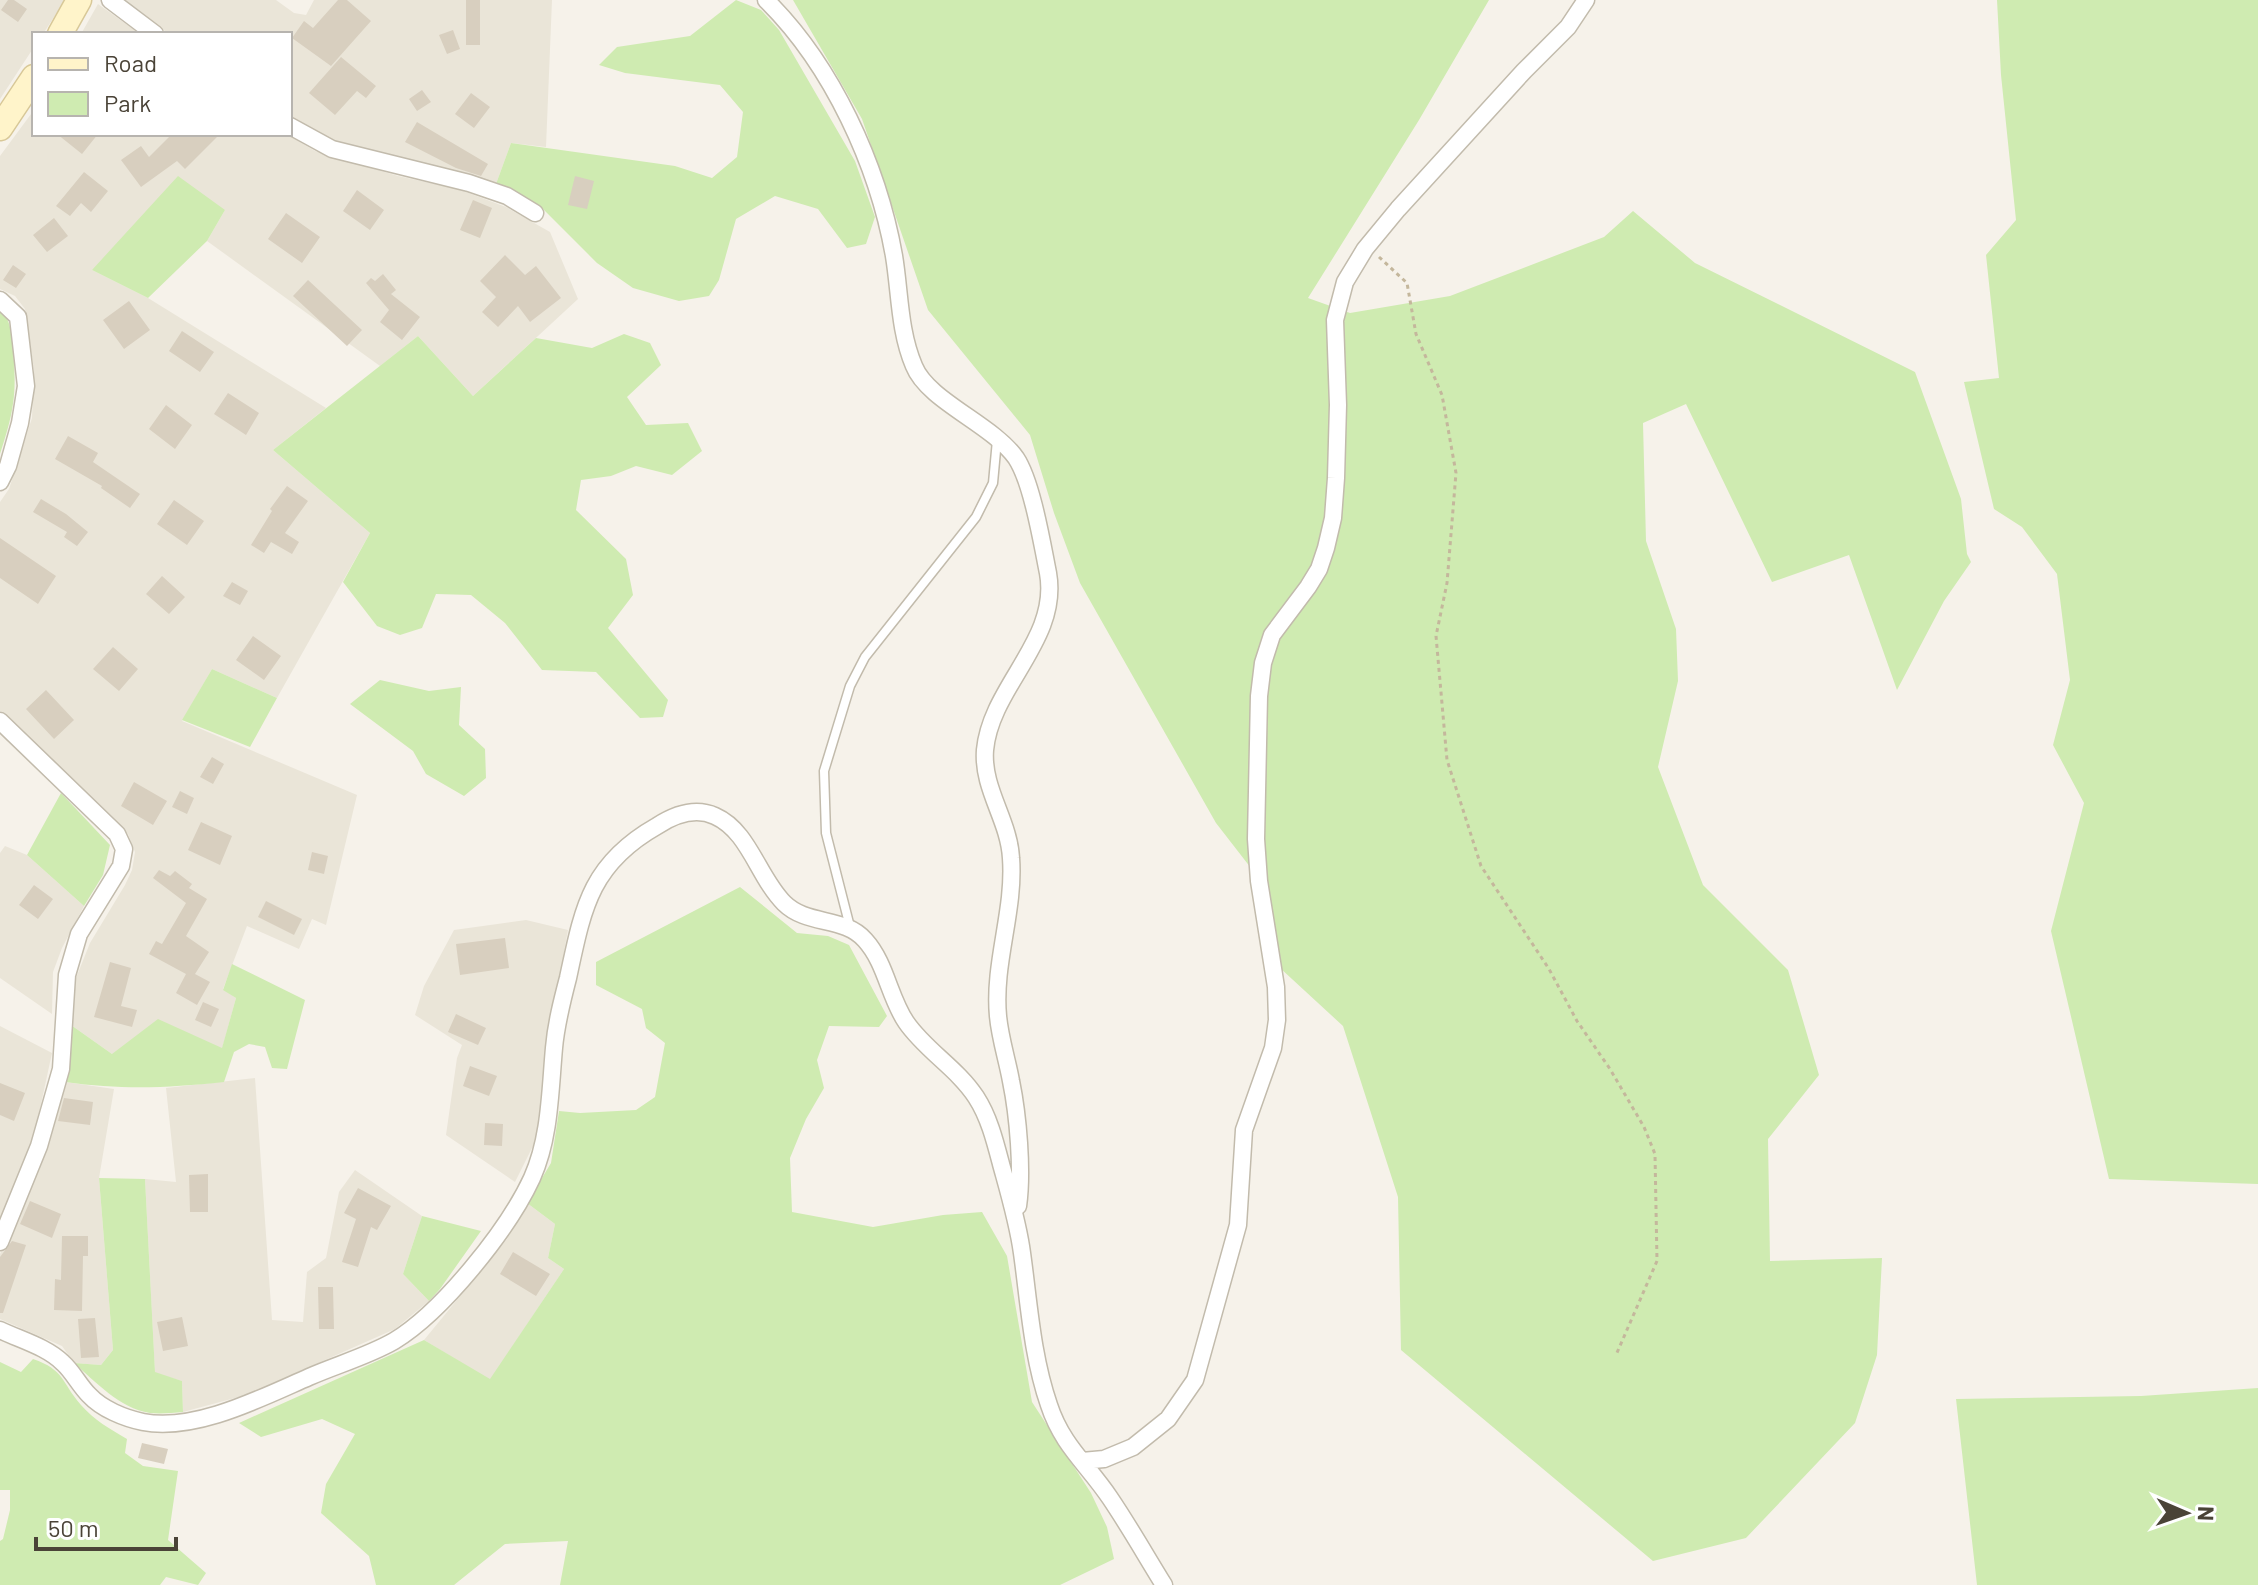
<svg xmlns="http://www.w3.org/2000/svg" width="2258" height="1585" viewBox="0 0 2258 1585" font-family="Barlow,sans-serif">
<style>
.residential{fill:#eae5d8}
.green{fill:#cfebb1}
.building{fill:#d8cfbf}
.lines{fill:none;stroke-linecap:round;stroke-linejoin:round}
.service-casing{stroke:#c2bbac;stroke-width:11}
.minor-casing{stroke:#c2bbac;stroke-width:19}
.secondary-casing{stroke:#d8c898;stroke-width:27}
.path{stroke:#c4b79c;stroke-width:3;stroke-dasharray:4 4;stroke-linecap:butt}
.service{stroke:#fff;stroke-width:8}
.minor{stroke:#fff;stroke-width:16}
.secondary{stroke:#fff4ca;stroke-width:24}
</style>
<rect width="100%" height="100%" fill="#f6f2ea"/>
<!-- residential -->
<path class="residential" d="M0 0H65L43 34H34V47L0 99Z
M124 0H276L294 13 306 15 314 0H552L546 147 511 143 496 184 332 143 290 118V34H169Z
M98 4 140 34H81Z
M34 110V134H286L315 151 398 176 458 189 506 207 550 232 578 299 473 396 418 336 380 366 207 241 225 210 92 270 148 298 326 408 273 450 370 533 277 698 212 669 182 721 357 795 326 925 312 919 299 949 247 926 223 989 236 998 222 1049 112 1054 71 1025 76 978 90 943 125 885 132 870 135 852 128 834 0 711V502L9 489 32 418 34 370 25 309 15 296 0 289V156Z
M5 846 27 855 84 906 62 948 53 972 52 1014 0 978V853Z
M526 920 568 930 546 1049 537 1138 515 1182 446 1135 457 1058 462 1045 415 1015 424 986 454 930Z
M0 1026 52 1053 33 1141 0 1219Z
M255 1078 272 1320 303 1322 307 1272 326 1258 339 1192 355 1170 422 1216 403 1274 429 1301 395 1329 246 1395 183 1412 182 1381 155 1373 145 1179 176 1182 166 1088Z
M65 1082 114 1089 99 1178 113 1350 101 1365 74 1363 62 1346 0 1319V1254L31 1181Z
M527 1203 555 1224 548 1258 564 1269 490 1380 424 1340 507 1239Z"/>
<!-- green -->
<path class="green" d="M736 0 761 10 779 30 855 161 875 217 866 244 847 248 818 209 775 196 736 219 719 280 709 296 679 301 633 288 597 263 539 205 496 184 511 143 675 166 712 178 737 157 743 112 720 85 625 73 599 65 617 47 690 36Z
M793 0H1489L1419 120 1308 298 1350 313 1450 296 1604 237 1633 211 1695 263 1915 372 1961 499 1967 554 1971 562 1944 601 1897 690 1849 555 1772 582 1686 404 1643 423 1646 541 1676 629 1678 681 1658 767 1703 885 1788 970 1819 1075 1768 1139 1770 1261 1882 1258 1877 1355 1855 1423 1746 1538 1653 1561 1401 1350 1398 1197 1343 1026 1267 956 1268 890 1216 823 1080 583 1054 513 1030 435 928 310 862 119Z
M1997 0H2258V1184L2109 1179 2051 931 2084 803 2053 745 2070 680 2057 574 2022 527 1994 509 1964 382 1999 378 1986 255 2016 220 2001 75Z
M178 176 225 210 207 241 148 298 92 270Z
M0 308C11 321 11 331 13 348 17 394 14 411 0 454Z
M624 334 650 343 661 365 627 397 646 425 688 423 702 451 672 475 636 466 611 476 581 480 576 510 626 559 633 595 608 628 668 700 663 717 640 718 596 672 542 670 505 623 471 595 436 594 422 628 400 635 377 626 343 582 370 533 273 450 418 336 473 396 536 338 592 348Z
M212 669 277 698 250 747 182 720Z
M380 680 429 691 461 687 459 725 485 749 486 778 464 796 426 774 413 751 350 704Z
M61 793 110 845 103 875 84 906 27 855Z
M740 887 797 933 828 936 849 945 887 1016 879 1027 829 1026 817 1060 824 1088 806 1119 790 1158 792 1212 873 1227 943 1215 982 1212 1007 1256 1032 1402 1091 1493 1107 1527 1114 1559 1060 1585H560L568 1541 505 1544 454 1585H376L369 1556 321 1513 326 1484 355 1434 322 1419 261 1437 239 1423 424 1340 490 1379 564 1269 548 1258 555 1224 527 1203 551 1163 559 1111 580 1113 636 1110 655 1097 665 1043 646 1028 642 1009 596 985V962Z
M232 964 305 1000 287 1069 272 1068 265 1047 249 1044 234 1052 224 1082C167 1088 123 1090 65 1082L71 1025 112 1054 158 1019 222 1048 236 998 223 990Z
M99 1178 145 1179 155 1372 182 1381 183 1412C172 1413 160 1414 150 1413 119 1408 96 1382 74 1363L101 1365 113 1350Z
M422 1216 481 1231 440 1289 429 1301 403 1274Z
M33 1359C65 1370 61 1382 81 1405 94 1420 110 1429 127 1439L125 1453 143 1466 178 1471 168 1540 206 1573 198 1585 166 1577 160 1585H0V1541L3 1539 10 1510V1490H0V1362L21 1372Z
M2258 1388V1585H1977L1956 1399 2141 1396Z"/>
<!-- building -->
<path class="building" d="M8 0H14L27 9 18 22 1 10Z
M338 0H347L371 21 331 66 292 38 304 21 313 28Z
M466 0H480V45H466Z
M453 30 460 49 447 54 439 35Z
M341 57 376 86 366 98 357 91 335 115 309 93Z
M422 90 431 102 417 111 409 99Z
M471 93 490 107 474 128 455 114Z
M417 122 488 164 481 176 456 168 405 142Z
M57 134H98L82 154Z
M172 134H220L185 169 177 161 141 187 121 160 141 146 149 157Z
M84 172 108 191 91 212 81 203 70 216 56 206Z
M575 176 594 181 587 209 568 205Z
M357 190 384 210 370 230 343 211Z
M473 200 492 208 480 238 460 230Z
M286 213 320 237 302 263 268 239Z
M54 218 68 236 47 252 33 235Z
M505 255 525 275 536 266 561 298 530 322 518 306 498 327 482 312 496 297 480 281Z
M13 265 26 274 16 288 3 280Z
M383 274 396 290 391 294 420 317 402 340 380 322 389 310 366 283 371 278 375 281Z
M308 280 362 330 347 346 293 296Z
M129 301 150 330 124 349 103 320Z
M182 331 214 352 200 372 169 351Z
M228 393 259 413 246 435 214 414Z
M166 405 192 425 175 449 149 429Z
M68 436 98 453 93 462 140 494 130 508 101 488 102 486 55 459Z
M287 486 308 501 285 533 299 542 292 554 271 542 264 553 251 545 272 511 270 509Z
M41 499 66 514 88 532 77 546 64 537 67 532 33 512Z
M174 500 204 521 187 545 157 524Z
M0 538 56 576 38 604 0 578Z
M162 576 185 597 169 614 146 594Z
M232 582 248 591 240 605 223 596Z
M253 636 281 656 264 680 236 660Z
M113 647 138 669 119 691 93 669Z
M46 690 74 720 54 739 26 709Z
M212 757 224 764 213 784 200 777Z
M134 782 167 801 153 825 121 806Z
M180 791 194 798 187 814 172 807Z
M201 822 232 836 220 865 188 850Z
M312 852 328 856 324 874 308 870Z
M159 870 170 876 175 871 192 884 189 888 207 899 186 936 209 952 195 974 210 982 197 1005 176 993 186 974 149 954 156 941 162 944 186 903 153 878Z
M34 885 53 899 38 919 19 905Z
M266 901 302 919 294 935 258 917Z
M505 938 509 968 460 975 456 944Z
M110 962 131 968 121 1006 137 1010 132 1027 94 1017Z
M203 1002 219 1009 211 1027 195 1020Z
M456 1014 486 1028 478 1045 448 1032Z
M470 1066 497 1076 489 1096 463 1086Z
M0 1083 25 1093 14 1121 0 1115Z
M64 1098 93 1102 90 1125 58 1121Z
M485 1123 503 1124 502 1146 484 1145Z
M208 1174V1212H190L189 1175Z
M358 1188 391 1206 377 1230 371 1227 358 1267 342 1262 356 1219 344 1213Z
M30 1201 61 1214 52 1238 20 1224Z
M62 1236H88V1256H83L82 1311 54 1310 55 1279 61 1280Z
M12 1241 26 1245 3 1313H0V1257Z
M513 1252 550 1274 536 1296 500 1274Z
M318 1287H333L334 1329H319Z
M182 1317 188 1346 163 1351 157 1322Z
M95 1318 99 1357 81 1358 78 1319Z
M142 1443 168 1449 164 1464 138 1458Z"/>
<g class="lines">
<defs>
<path id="service" d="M850 927 826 833 824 771 850 686 865 657 976 517 993 483 997 440"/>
<path id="minor" d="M110 0 155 34
M766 0C832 65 878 165 894 256 900 292 899 331 914 366 928 401 992 424 1016 458 1032 482 1042 543 1048 573 1060 640 991 686 985 750 982 789 1009 820 1011 858 1015 911 993 963 998 1016 1000 1038 1007 1059 1011 1081 1018 1115 1023 1171 1018 1206
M290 126 332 149 469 183 507 196 535 213
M0 300 18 317 26 386 20 423 8 466 0 482
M0 721 117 834 124 849 121 866 79 934 67 975 61 1069 39 1146 0 1242
M0 1330C21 1340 47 1347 63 1363 73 1372 79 1385 89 1395 102 1409 124 1418 143 1422 195 1432 261 1398 309 1377 336 1365 368 1356 394 1341 442 1312 508 1230 532 1178 550 1138 550 1092 554 1048 556 1024 562 1001 568 978 583 908 590 864 657 826 674 815 695 807 715 816 749 831 758 877 784 903 807 926 844 916 865 940 886 963 889 997 906 1022 925 1050 957 1068 976 1097 989 1117 995 1141 1001 1164 1009 1193 1018 1223 1022 1253 1029 1303 1032 1356 1049 1405 1062 1445 1087 1464 1110 1498 1129 1526 1146 1556 1164 1585
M1082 1461 1104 1459 1133 1447 1168 1419 1195 1380 1238 1225 1244 1130 1273 1048 1277 1020 1276 987 1259 881 1256 839 1259 696 1263 663 1272 635 1308 587 1319 569 1326 548 1333 518 1336 478 1338 405 1335 320 1345 282 1365 249 1398 209 1524 71 1568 27 1586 0"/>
<path id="secondary" d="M60 34 79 0
M0 128 34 77"/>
</defs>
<!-- service casing -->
<use href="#service" class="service-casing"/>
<!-- minor casing -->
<use href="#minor" class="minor-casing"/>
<!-- secondary casing -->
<use href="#secondary" class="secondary-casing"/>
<!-- path -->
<path class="path" d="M1379 257 1407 283 1416 334 1442 395 1456 473 1447 583 1436 636 1447 760 1481 866 1549 969 1577 1021 1610 1069 1644 1127 1655 1154 1657 1261 1616 1355"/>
<!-- service -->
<use href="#service" class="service"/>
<!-- minor -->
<use href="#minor" class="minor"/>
<!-- secondary -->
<use href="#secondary" class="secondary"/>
</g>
<!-- legend -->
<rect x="32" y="32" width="260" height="104" fill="#ffffff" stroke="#b7b4af" stroke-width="2"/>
<rect x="48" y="58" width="40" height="12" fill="#fff4ca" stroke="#b7b4af" stroke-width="2"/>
<text x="104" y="72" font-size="24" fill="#4a4337">Road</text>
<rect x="48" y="92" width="40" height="24" fill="#cfebb1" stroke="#b7b4af" stroke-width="2"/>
<text x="104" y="112" font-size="24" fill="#4a4337">Park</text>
<!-- north arrow -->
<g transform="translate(2186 1513) rotate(92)" stroke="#ffffff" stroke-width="6" paint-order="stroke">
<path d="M0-6L14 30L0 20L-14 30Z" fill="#4a4337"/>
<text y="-12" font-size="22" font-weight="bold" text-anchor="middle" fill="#4a4337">N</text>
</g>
<!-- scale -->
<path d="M36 1537v12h140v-12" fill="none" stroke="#4a4337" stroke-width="4"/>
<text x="48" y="1537" font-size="24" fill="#4a4337" stroke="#ffffff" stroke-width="6" paint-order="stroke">50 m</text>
</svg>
